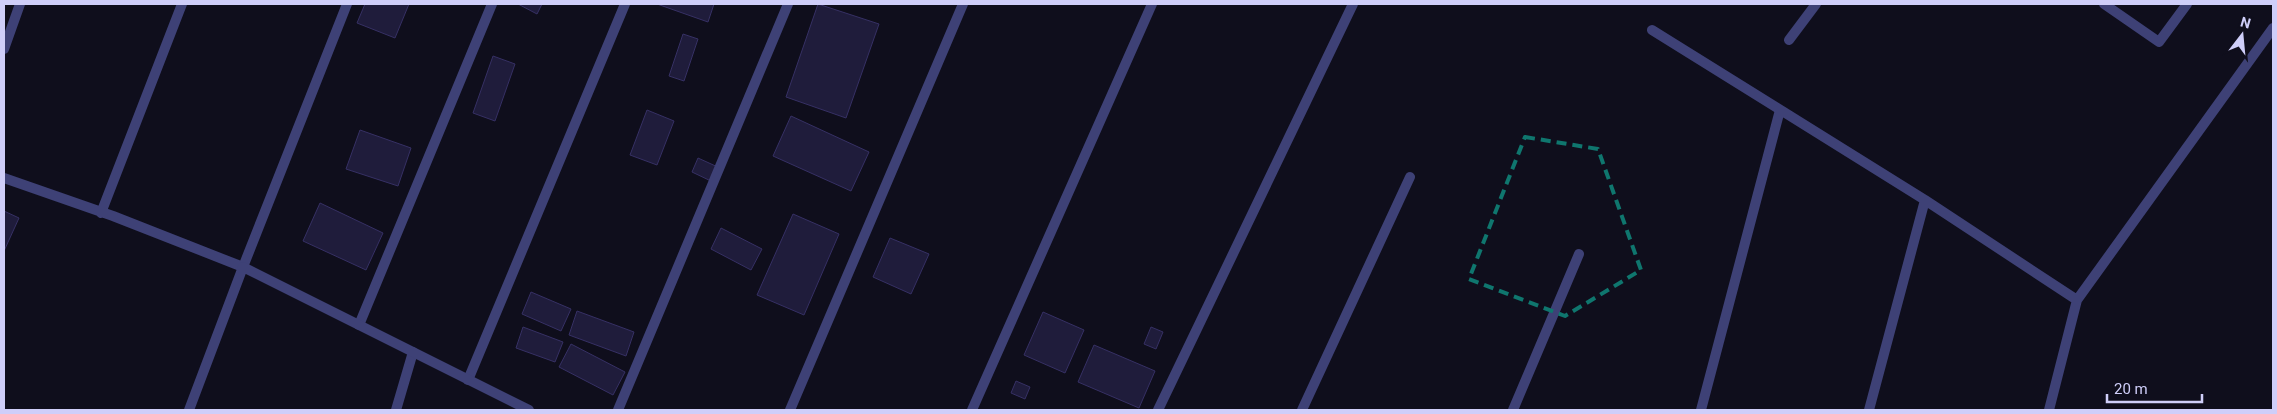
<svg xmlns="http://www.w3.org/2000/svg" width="2277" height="414" viewBox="0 0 2277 414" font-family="Roboto,sans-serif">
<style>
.building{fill:#1f1c3b;stroke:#363064}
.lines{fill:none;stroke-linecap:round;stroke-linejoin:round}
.minor{stroke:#3e4176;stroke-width:10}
.tertiary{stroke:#3e4176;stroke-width:10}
.marked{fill:none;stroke:#0f766e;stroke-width:4;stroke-dasharray:10 6;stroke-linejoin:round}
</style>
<rect width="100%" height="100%" fill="#0f0e1c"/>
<!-- building -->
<path class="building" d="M365 4H409L395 38 357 23Z
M518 4H542L537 14Z
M657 4H714L708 22Z
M818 4 879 24 846 118 786 97Z
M683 34 698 39 684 81 669 76Z
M493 56 515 64 495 121 473 113Z
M647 110 674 121 657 165 630 155Z
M791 116 869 152 851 191 773 156Z
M360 130 411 148 398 186 346 169Z
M698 158 720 168 713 182 692 172Z
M320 203 383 233 366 270 303 241Z
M4 211 19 218 4 251Z
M793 214 839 234 804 315 757 295Z
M721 228 762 249 751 270 711 249Z
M890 238 929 254 911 294 873 277Z
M531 292 571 309 561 331 522 314Z
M577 311 634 332 626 356 569 335Z
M1043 312 1084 330 1065 373 1024 355Z
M523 327 563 342 555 362 516 348Z
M1151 327 1163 332 1156 349 1144 344Z
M571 344 625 372 613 395 559 367Z
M1094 345 1155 371 1139 408 1078 382Z
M1016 381 1030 387 1025 399 1011 393Z"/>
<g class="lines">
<!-- minor -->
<path class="minor" d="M2104 4 2159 42 2187 4
M1652 30 1925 200 2077 300
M1789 40 1816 4
M4 49 20 4
M4 178 113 216 243 267 347 4
M101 213 182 4
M359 325 492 4
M468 380 625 4
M396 410 413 352
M618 410 788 4
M790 410 963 4
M972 410 1152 4
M1158 410 1353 4
M1302 410 1410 177
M1513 410 1579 254
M1701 410 1780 110
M1869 410 1925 200
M2049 410 2077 300 2273 28"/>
<!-- tertiary -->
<path class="tertiary" d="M189 410 243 267 529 410"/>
</g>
<!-- marked area -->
<path class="marked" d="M1525 137 1598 149 1641 270 1565 316 1469 279Z"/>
<!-- border -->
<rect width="2277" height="414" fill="none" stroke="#cfcef9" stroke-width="10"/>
<!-- north arrow -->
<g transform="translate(2242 35) rotate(16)" stroke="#0f0e1c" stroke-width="4" paint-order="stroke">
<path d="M0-4L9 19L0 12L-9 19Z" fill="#cfcef9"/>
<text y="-8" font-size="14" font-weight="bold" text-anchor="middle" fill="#cfcef9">N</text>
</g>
<!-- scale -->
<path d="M2107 394v8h95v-8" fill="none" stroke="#cfcef9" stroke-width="2.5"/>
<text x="2114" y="394" font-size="15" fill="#cfcef9" stroke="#0f0e1c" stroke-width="4" paint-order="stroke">20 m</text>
</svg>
